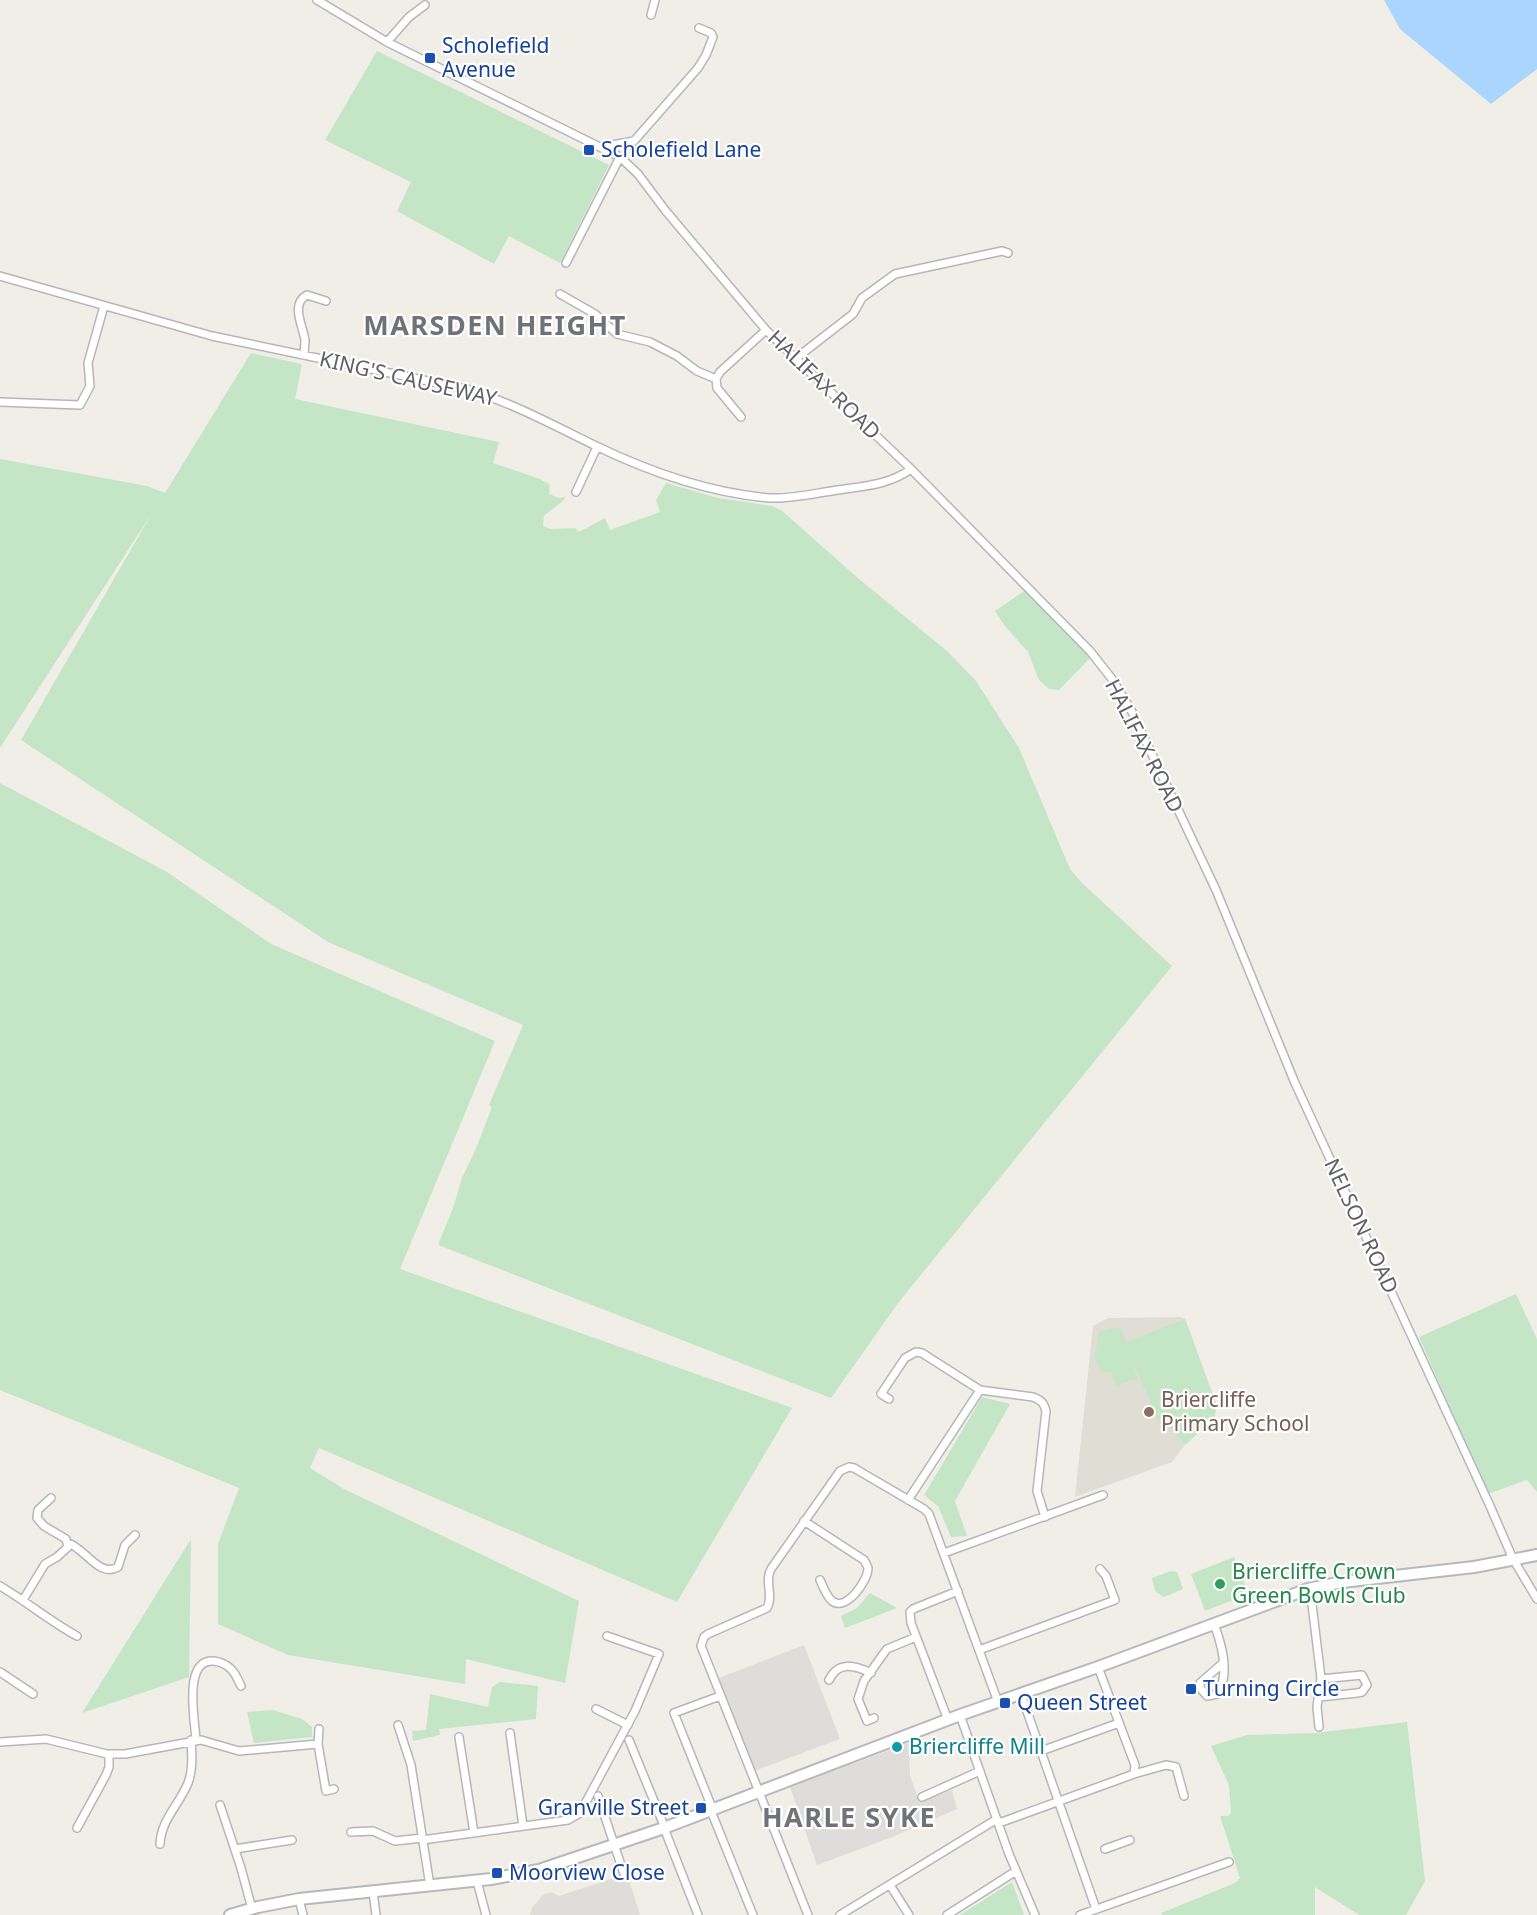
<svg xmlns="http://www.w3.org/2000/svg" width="1537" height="1915" viewBox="0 0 1537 1915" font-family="'Noto Sans',sans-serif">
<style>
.industrial{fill:#dfddd9}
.education{fill:#e0ddd5}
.green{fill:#c4e6c6}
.water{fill:#aad5fc}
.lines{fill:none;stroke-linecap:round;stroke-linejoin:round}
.street-casing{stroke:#b4b6bb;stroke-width:10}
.secondary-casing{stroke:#b5b8bd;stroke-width:14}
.street{stroke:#fff;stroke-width:7}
.secondary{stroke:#fff;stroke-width:10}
.transit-dot{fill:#1a4fb4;stroke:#fff;stroke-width:2}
.education-dot{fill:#8d6e63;stroke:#fff;stroke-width:2}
.leisure-dot{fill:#2e9e5b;stroke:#fff;stroke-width:2}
.culture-dot{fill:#0f9aa8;stroke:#fff;stroke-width:2}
.labels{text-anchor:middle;stroke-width:4.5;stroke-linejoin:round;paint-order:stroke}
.transit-label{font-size:21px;fill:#164399;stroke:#fff;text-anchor:start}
.street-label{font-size:21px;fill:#5e6166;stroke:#fff}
.education-label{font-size:21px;fill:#785e54;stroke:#fff;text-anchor:start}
.leisure-label{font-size:21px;fill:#27864d;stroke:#fff;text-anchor:start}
.culture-label{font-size:21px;fill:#0d838f;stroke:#fff;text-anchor:start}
.district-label{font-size:27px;font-weight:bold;letter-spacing:1.5px;fill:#6f7378;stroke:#fff}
</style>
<rect width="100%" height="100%" fill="#f0eee7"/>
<!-- industrial -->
<path class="industrial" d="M804 1645 840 1739 754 1771 719 1678Z
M909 1743 910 1775 919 1802 952 1790 957 1809 895 1836 817 1865 790 1787Z
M617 1877 629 1880 640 1915H530L532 1908 543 1895 551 1892 559 1896Z"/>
<!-- education -->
<path class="education" d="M1181 1317 1185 1319 1217 1406 1214 1418 1185 1445 1172 1462 1075 1497 1093 1326 1108 1318Z"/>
<!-- green -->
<path class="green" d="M377 51 609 165 560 263 509 236 494 264 397 211 411 182 325 140Z
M251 353 302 364 295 399 499 442 493 463 540 479 550 485 549 494 559 498 565 497 564 500 544 516 543 526 550 529 575 528 579 532 605 518 610 530 660 512 656 500 666 483 718 498 772 506 781 510 859 579 947 651 976 681 1019 748 1070 869 1082 883 1172 966 898 1303 831 1398 438 1245 453 1208 462 1178 475 1151 492 1107 489 1105 523 1025 328 942 21 740 152 513 0 748V459L147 486 165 493Z
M1027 589 1091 657 1059 690 1049 689 1039 680 1028 652 1004 625 995 611Z
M0 783 167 872 271 944 495 1041 400 1269 792 1408 677 1602 319 1448 310 1468 344 1489 579 1601 565 1683 466 1659 465 1684 288 1655 218 1624V1544L239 1488 0 1390Z
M1516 1294 1537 1339V1492L1527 1480 1488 1494 1419 1337Z
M1185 1319 1217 1406 1214 1418 1185 1445 1171 1428 1162 1430 1131 1357 1138 1378 1116 1386 1111 1371 1102 1373 1095 1357 1099 1332 1120 1327 1126 1342Z
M982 1397 1010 1404 955 1501 967 1536 951 1537 938 1506 924 1495Z
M191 1539 189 1677 82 1713Z
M1234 1557 1249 1594 1205 1611 1191 1574Z
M1171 1571 1177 1572 1183 1589 1164 1597 1155 1591 1152 1578Z
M870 1593 897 1608 845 1628 841 1616 857 1608Z
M500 1682 538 1686 536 1719 439 1729 440 1735 413 1741 412 1731 426 1730 430 1694 488 1707 492 1687Z
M273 1710 302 1719 312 1727V1737L254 1743 247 1712Z
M1407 1722 1425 1881 1406 1915H1359L1315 1887V1915H1162L1161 1913 1235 1883 1240 1878 1220 1816H1228L1231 1813 1229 1785 1211 1746 1247 1735 1315 1733Z
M1012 1882 1024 1915H960Z"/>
<!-- water -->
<path class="water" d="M1384 0H1537V69L1491 104 1400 29Z"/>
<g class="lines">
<defs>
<path id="street" d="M317 0 387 42 620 157 638 174 665 210 766 330 911 469 1090 651 1112 679 1131 710 1216 890 1295 1083 1490 1506 1513 1559 1537 1599
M651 15 655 0
M387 42 409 17 425 5
M601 147 634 141 698 68 706 55 713 37 711 33 699 28
M566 263 620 157
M0 276 212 336 471 390C516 405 553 425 596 446 650 472 710 493 770 498 792 499 816 493 838 490 864 486 889 485 911 469
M560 294 595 314 617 334 650 342 677 356 697 371 716 379
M304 355C304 350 305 345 305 340 303 326 290 304 307 295L326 301
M795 359 853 314 862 298 895 274 1002 251 1008 253
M0 402 80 405 90 386 88 363 104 306
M741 417 717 388 716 379 720 372 766 330
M576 492 597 447
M889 1399 881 1394 905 1358 916 1352 922 1353 980 1390
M908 1500 980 1390 1033 1397C1041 1400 1044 1403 1046 1411L1037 1491 1045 1517
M804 1521 864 1560C865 1562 867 1565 868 1568 868 1581 846 1612 832 1601 826 1596 823 1586 820 1580
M68 1543C86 1549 99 1578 118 1567L125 1545 135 1535
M944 1553 1103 1495
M0 1586C27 1602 50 1621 77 1636
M1310 1588 1321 1678 1317 1707 1319 1727
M23 1600 45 1564 57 1557 68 1547 66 1539 44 1526 37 1518 38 1510 51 1498
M1214 1624C1222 1645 1230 1673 1218 1694L1207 1696 1200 1688V1683L1223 1663
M979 1650 1115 1600 1106 1576 1100 1569
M0 1672 33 1694
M829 1680C838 1661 854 1665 871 1673
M1021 1694 1096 1909
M1319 1697 1357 1693 1362 1692 1367 1685 1362 1675 1321 1679
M596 1709 628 1725
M960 1715 1009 1854 1035 1915
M874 1718 867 1721 858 1699 864 1681 884 1653 887 1649 916 1637
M948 1720 911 1623 910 1612 913 1609 958 1591
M398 1725 411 1765 430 1886
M319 1729 318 1744 326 1791 334 1789
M510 1733 523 1826
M459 1737 474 1833
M196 1740C195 1720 181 1652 219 1662 232 1666 236 1675 241 1686
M629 1740 665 1828
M0 1742 46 1739 107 1754H125L201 1740 239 1751 318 1744
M1041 1751 1119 1723
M1134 1774 1166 1765 1176 1767 1184 1796
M598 1796 624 1874
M922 1797 980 1771
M220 1805 241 1868 252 1909
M713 1810 674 1713 720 1696
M711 1811 753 1915
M999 1823 1134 1774 1135 1765 1098 1667
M77 1828 106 1775 109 1767V1754
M664 1828 698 1915
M351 1832 373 1831 395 1841 422 1838
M422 1840 568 1820 580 1813 635 1711 659 1654 607 1636
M160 1844C161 1820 179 1805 188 1783 193 1770 192 1755 191 1740
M235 1849 292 1840
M1105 1849 1130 1840
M477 1881 486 1915
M890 1885 909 1915
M373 1892 376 1915
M299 1899 303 1915
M808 1915 701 1646 704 1637 708 1634 767 1608C774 1596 764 1581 771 1569L840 1471 849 1467 854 1468 924 1509 929 1514 998 1702
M840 1915 997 1819
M947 1915 1016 1871
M1080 1915 1229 1862"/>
<path id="secondary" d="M230 1915 258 1907 299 1899 491 1879 539 1870 664 1828 960 1715 1098 1667 1308 1589 1342 1582 1474 1567 1537 1555"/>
</defs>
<!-- street casing -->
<use href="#street" class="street-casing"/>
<!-- secondary casing -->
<use href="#secondary" class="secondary-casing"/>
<!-- street -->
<use href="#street" class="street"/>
<!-- secondary -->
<use href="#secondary" class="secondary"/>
</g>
<!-- markers -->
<g class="transit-dot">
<rect x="424" y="52" width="12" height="12" rx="3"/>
<rect x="583" y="144" width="12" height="12" rx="3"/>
<rect x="1185" y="1683" width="12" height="12" rx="3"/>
<rect x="999" y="1697" width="12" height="12" rx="3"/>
<rect x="695" y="1802" width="12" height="12" rx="3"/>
<rect x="491" y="1867" width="12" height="12" rx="3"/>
</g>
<circle class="education-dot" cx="1149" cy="1412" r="6"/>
<circle class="leisure-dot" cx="1220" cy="1584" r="6"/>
<circle class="culture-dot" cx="897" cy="1747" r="6"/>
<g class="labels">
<!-- transit labels -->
<g class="transit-label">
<text x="442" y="53">Scholefield<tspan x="442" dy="24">Avenue</tspan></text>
<text x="601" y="157">Scholefield Lane</text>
<text x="1203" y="1696">Turning Circle</text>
<text x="1017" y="1710">Queen Street</text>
<text x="689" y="1815" text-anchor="end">Granville Street</text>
<text x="509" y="1880">Moorview Close</text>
</g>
<!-- street labels -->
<g class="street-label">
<text transform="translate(408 379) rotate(13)" y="7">KING'S CAUSEWAY</text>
<text transform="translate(824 385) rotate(44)" y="7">HALIFAX ROAD</text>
<text transform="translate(1144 746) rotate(63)" y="7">HALIFAX ROAD</text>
<text transform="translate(1361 1226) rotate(65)" y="7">NELSON ROAD</text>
</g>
<!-- education labels -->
<g class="education-label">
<text x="1161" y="1407">Briercliffe<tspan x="1161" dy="24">Primary School</tspan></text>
</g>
<!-- leisure labels -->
<g class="leisure-label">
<text x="1232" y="1579">Briercliffe Crown<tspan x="1232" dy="24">Green Bowls Club</tspan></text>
</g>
<!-- culture labels -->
<g class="culture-label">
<text x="909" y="1754">Briercliffe Mill</text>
</g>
<!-- district labels -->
<g class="district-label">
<text x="495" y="335">MARSDEN HEIGHT</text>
<text x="849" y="1827">HARLE SYKE</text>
</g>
</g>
</svg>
